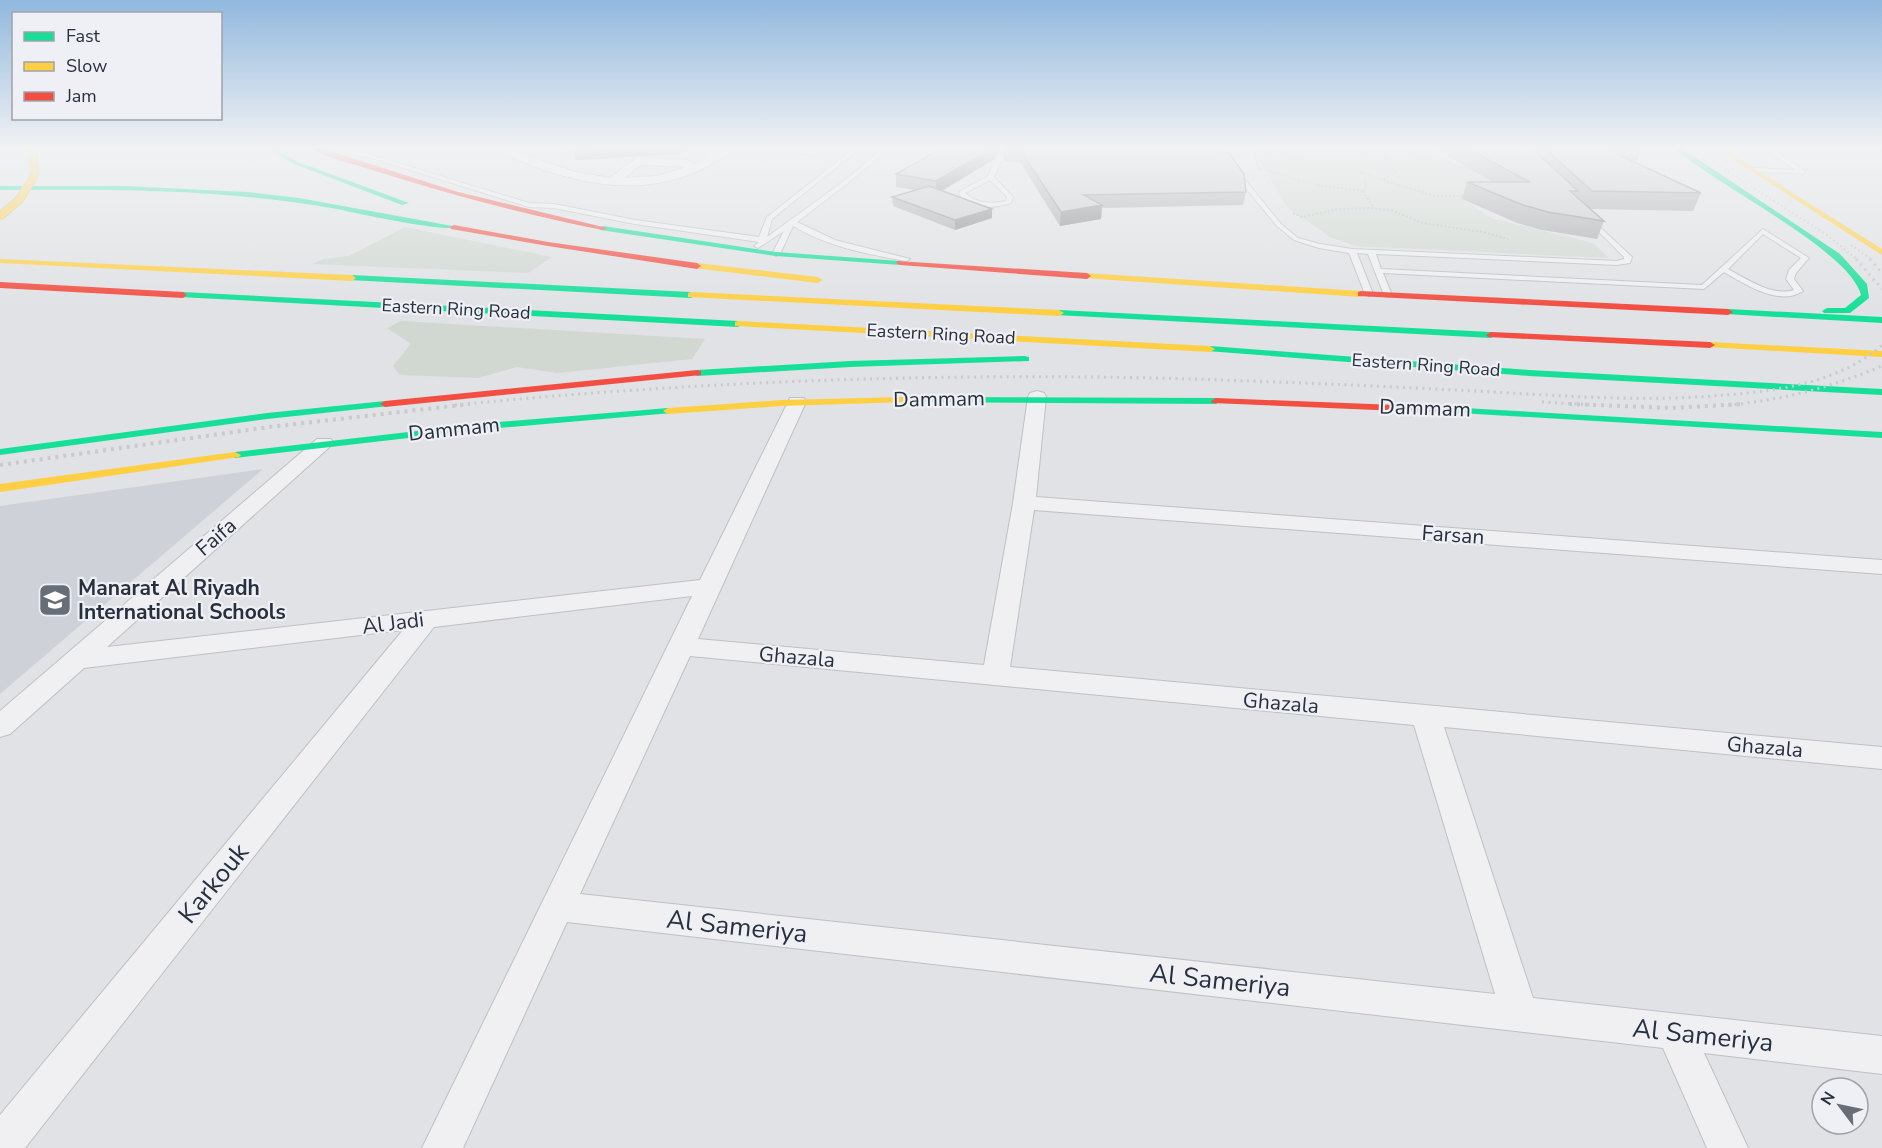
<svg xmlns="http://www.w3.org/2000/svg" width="1882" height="1148" viewBox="0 0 1882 1148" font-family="'Nunito Sans',sans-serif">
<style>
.built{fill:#cfd1d8}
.green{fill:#d0d8d1}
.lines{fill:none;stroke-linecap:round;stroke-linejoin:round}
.lane-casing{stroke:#bec0c3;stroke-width:2}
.street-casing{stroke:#bec0c3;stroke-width:2}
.path{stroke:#bfc0c6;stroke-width:2;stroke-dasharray:2 2;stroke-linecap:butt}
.lane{fill:#f0f0f2;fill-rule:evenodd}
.street{fill:#f0f0f2;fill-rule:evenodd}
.fast{fill:#16e098;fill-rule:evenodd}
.slow{fill:#ffcf43;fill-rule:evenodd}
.jam{fill:#f24e42;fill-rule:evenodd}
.rail-far2{stroke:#c9cacd;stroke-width:2;stroke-dasharray:1.5 3;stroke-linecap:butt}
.rail-far1{stroke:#c9cacd;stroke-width:3;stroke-dasharray:2 4.5;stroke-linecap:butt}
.rail{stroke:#c9cacd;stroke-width:4;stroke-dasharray:3 5;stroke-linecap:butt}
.slow-bridge-casing{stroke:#b3b5ba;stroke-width:9;stroke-linecap:butt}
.slow-bridge{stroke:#ffcf43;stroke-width:8}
.wall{fill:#acaeb0}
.shaded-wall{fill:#8c8d90}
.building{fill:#c8cacd;stroke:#8c8d90;stroke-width:1.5}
.labels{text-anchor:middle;stroke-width:4.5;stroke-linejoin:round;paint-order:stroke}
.far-street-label{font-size:18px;fill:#282f3d;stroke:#eef0f5}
.street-label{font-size:21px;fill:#282f3d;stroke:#eef0f5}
.poi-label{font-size:21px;font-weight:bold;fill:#282f3d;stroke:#eef0f5;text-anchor:start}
.near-street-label{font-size:26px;fill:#282f3d;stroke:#eef0f5}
</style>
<rect width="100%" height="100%" fill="#e0e2e5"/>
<!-- built -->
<path class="built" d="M263 469 0 694V506Z"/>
<!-- green -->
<path class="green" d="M1252 147H1500L1431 148 1457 165 1545 184 1553 197 1461 198 1491 218 1593 243 1609 258 1356 246 1330 237 1287 207Z
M405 227 552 257 528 273 312 264 324 259 349 256Z
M401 321 705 339 692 359 557 373 517 367 478 378 400 375 393 366 411 344 387 328Z"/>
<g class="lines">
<defs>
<path id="lane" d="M336 147H345L529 203 554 204 635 220 759 237 767 217 856 147H862L772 219 767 237 844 181 885 147H891L848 183 797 222 835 240 910 259 906 261C867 254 828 247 793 226L780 254 776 256 772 254 784 231 758 248 754 246 759 242 635 224 554 208 529 207Z
M1001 147H1007L994 177 1013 197 1011 203C996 208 964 211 959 192L988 176ZM990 180 1007 197 1006 201C991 204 977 204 965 193Z
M1221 147H1227L1237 170 1281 224 1298 238 1320 244 1352 249 1617 261 1624 259V257L1586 219 1589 217 1632 257 1630 263 1617 265 1376 254 1381 269 1702 285 1763 229 1809 258 1796 273 1794 279 1803 291C1779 307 1745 284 1724 272L1704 289 1383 273 1392 295 1388 297 1384 295 1368 254 1357 253 1373 294 1369 296 1365 294 1349 253 1319 248 1294 240 1277 226 1232 171ZM1763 234 1801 258 1789 270 1786 279 1794 290C1772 297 1747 279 1728 269Z
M1762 147H1769L1806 172 1803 174 1751 171 1753 168 1796 170Z"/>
<path id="street" d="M510 147H522L519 153 575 172 610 178 638 157 688 160 694 164 723 147H737C730 154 719 160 710 165 646 201 572 184 509 156L507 154ZM641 165 686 167 657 176 624 178Z
M757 147C773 147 813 143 824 152L818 155 763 150Z
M1037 391 1044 393 1046 397 1036 497 1882 560V574L1034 510 1010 667 1882 747V769L1444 727 1533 998 1882 1036V1074L1704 1053 1748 1148H1707L1663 1048 567 922 463 1148H422L692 596 434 627 25 1148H0V1115L403 630 84 668 10 734 0 737V711L317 439H331L334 443 107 647 700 580 788 402 790 398H804L806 402 698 639 984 665 1013 503 1028 397 1030 393ZM690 656 1414 725 1495 994 580 894Z"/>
</defs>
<!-- lane casing -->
<use href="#lane" class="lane-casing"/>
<!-- street casing -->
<use href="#street" class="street-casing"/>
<!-- path -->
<path class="path" d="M1249 147 1255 154 1284 155 1365 174 1366 188 1363 191 1322 186 1258 168
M1375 147 1363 153 1356 168 1365 174 1434 196H1466
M1391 147 1412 155 1474 170
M1255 154 1259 170
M1384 179 1397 172 1384 163 1387 155 1385 147
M1363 191 1374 208
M1293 213 1302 217 1339 209 1374 208 1393 211 1423 223 1483 232 1508 239"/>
<!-- lane -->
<use href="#lane" class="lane"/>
<!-- street -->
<use href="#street" class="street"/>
<!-- fast -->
<path class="fast" d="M264 147H272L298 162 409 203 402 205 294 164Z
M1673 147H1680L1840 254 1867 284 1869 298 1850 313H1824L1822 311 1827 308H1845L1861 295C1850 250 1712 183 1673 147Z
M0 186H124L247 192 299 198 458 227C448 233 355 213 337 209 226 189 113 189 0 190Z
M603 226 776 252 900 261 904 263 900 265 776 256 600 230 599 228Z
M352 275 691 292 695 295 691 298 349 280V276Z
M183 292 738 321 743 324 738 327 180 297V293Z
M1728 309 1882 317V323L1725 314V310Z
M1059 310 1491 332 1496 335 1491 338 1056 315V311Z
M1210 346 1529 370 1882 389V395L1529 376 1207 351 1205 349Z
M1025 356 1029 357V361L850 367 697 376 692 373 697 370 850 361Z
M904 397 1216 398 1221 401 1216 404 900 402 899 400Z
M385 401 390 404 389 406 267 419 0 455V449L267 413Z
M1446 407 1882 432V438L1442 412V408Z
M668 408 673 411 672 413 487 429 235 458 229 455 235 452 487 423Z"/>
<!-- slow -->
<path class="slow" d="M1713 147H1720L1882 249V255Z
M0 259 352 275 356 278 352 281 0 263Z
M697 263 818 277 822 280 818 283 694 268 693 266Z
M1087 273 1361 291 1365 294 1361 297 1084 278 1083 276Z
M691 292 1059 310 1064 313 1059 316 688 297V293Z
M738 321 1210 346 1215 349 1210 352 735 326V322Z
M1710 342 1882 351V357L1707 347V343Z
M904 397 909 400 908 402 782 406 668 414 663 411 668 408 782 400Z
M235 452 241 455 239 457 0 492V484Z"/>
<!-- jam -->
<path class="jam" d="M308 147H317L458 192 607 228 603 230C525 215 448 194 372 170 352 163 325 158 308 147Z
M454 225 548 242 697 263 701 266 697 269 548 246 451 229 450 227Z
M897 261 1087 273 1091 276 1087 279 900 265 896 263Z
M0 282 183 292 187 295 183 298 0 288Z
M1361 291 1728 309 1733 312 1728 315 1358 296V292Z
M1491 332 1710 342 1715 345 1710 348 1488 337 1486 335Z
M697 370 701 371V375L385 407 380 404 385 401Z
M1216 398 1446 407 1451 410 1446 413 1212 403 1211 401Z"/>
<!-- rail-far2 -->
<path class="rail-far2" d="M1690 147 1827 235 1858 260
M1851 245 1872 260"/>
<!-- rail-far1 -->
<path class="rail-far1" d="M1856 259 1882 289
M1870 259 1882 273
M1542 402 1593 405
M455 405C700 381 945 372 1192 379 1286 382 1380 386 1474 391 1553 395 1633 402 1712 396 1770 392 1837 385 1882 345
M1728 405C1783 400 1832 387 1882 366"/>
<!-- rail -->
<path class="rail" d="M1569 404 1672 408 1744 404
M0 465 269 427 470 404"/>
<defs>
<path id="slow-bridge" d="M0 216 19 200 30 183 35 173 33 153 25 147"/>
</defs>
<!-- slow-bridge casing -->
<use href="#slow-bridge" class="slow-bridge-casing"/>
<!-- slow-bridge -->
<use href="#slow-bridge" class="slow-bridge"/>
</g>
<!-- wall -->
<path class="wall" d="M545 147H694L678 154 576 160 574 152 577 150 546 149Z
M937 147H1000L993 160 942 191 992 218 955 230 893 206 892 197 915 190 896 187V174L935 152Z
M1223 147 1222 151 1246 192 1243 205 1102 208 1101 219 1060 226 1020 162 1004 161V149Z
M1437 147H1642L1637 161 1631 160 1701 193 1693 211 1590 209 1604 221 1597 239 1542 230 1517 223 1462 199 1467 182H1493L1442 153Z
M1858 147H1882V153L1875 149Z"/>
<!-- shaded-wall -->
<path class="shaded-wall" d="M650 147H694L678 154 576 160 574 152Z
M994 147H1000L993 160 936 194V181Z
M1102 205 1101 219 1060 226 1061 212Z
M992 209V218L955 230V220Z"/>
<!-- building -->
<path class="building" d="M582 147H650L574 152Z
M937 147H994L993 148 936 181 896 174 935 152Z
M1005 147H1222L1221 151 1229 153 1244 174 1246 192 1084 195 1102 205 1061 212 1020 150 1004 149Z
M1465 147H1531L1578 191H1570L1604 221 1548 212 1523 205 1467 182H1530Z
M1543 147H1602L1701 193 1592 191Z
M929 186 992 209 955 220 892 197Z"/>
<!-- sky -->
<linearGradient id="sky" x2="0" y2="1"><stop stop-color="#91b8de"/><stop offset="0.48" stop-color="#f1f2f3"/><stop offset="1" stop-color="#f1f2f3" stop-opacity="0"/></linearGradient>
<rect width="1882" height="308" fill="url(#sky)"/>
<!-- icons -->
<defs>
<symbol id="school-square" viewBox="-11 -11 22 22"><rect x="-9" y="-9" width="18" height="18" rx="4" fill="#686e78" stroke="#eef0f5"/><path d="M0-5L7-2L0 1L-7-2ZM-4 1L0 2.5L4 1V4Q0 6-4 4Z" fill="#fff"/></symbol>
</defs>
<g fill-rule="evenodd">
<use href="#school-square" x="36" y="581" width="38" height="38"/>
</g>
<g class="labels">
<!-- far-street labels -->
<g class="far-street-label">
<text transform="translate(456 309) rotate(3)" y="6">Eastern Ring Road</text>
<text transform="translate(941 334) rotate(3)" y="6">Eastern Ring Road</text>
<text transform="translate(1426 365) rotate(4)" y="6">Eastern Ring Road</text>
</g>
<!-- street labels -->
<g class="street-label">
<text transform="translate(939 399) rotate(-1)" y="7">Dammam</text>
<text transform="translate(1425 408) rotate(2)" y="7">Dammam</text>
<text transform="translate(454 429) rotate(-6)" y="7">Dammam</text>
<text transform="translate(1453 535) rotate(4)" y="7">Farsan</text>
<text transform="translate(216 537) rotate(-41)" y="7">Faifa</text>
<text transform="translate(393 623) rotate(-7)" y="7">Al Jadi</text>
<text transform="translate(797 657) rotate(5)" y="7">Ghazala</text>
<text transform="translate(1281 703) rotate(5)" y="7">Ghazala</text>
<text transform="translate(1765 747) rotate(5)" y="7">Ghazala</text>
</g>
<!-- poi labels -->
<g class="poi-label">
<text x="78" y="595">Manarat Al Riyadh<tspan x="78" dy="24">International Schools</tspan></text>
</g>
<!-- near-street labels -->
<g class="near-street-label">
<text transform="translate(213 883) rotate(-51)" y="9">Karkouk</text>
<text transform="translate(737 926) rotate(6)" y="9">Al Sameriya</text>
<text transform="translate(1220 980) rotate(6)" y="9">Al Sameriya</text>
<text transform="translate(1703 1035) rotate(6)" y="9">Al Sameriya</text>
</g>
</g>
<!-- legend -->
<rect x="12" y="12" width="210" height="108" fill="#eef0f5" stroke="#9fa3ab" stroke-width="1.5"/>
<rect x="24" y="32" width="30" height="9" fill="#16e098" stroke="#9fa3ab" stroke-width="1.5"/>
<text x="66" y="42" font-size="18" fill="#282f3d">Fast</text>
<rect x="24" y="62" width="30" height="9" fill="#ffcf43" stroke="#9fa3ab" stroke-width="1.5"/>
<text x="66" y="72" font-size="18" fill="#282f3d">Slow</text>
<rect x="24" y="92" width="30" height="9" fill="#f24e42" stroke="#9fa3ab" stroke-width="1.5"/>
<text x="66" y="102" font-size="18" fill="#282f3d">Jam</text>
<!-- north arrow -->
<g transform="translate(1840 1106) rotate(302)"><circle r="28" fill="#eef0f5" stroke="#9fa3ab" stroke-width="1.5"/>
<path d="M0-4.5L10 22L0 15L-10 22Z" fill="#686e78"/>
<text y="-9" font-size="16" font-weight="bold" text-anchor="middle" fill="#282f3d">N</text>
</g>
</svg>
